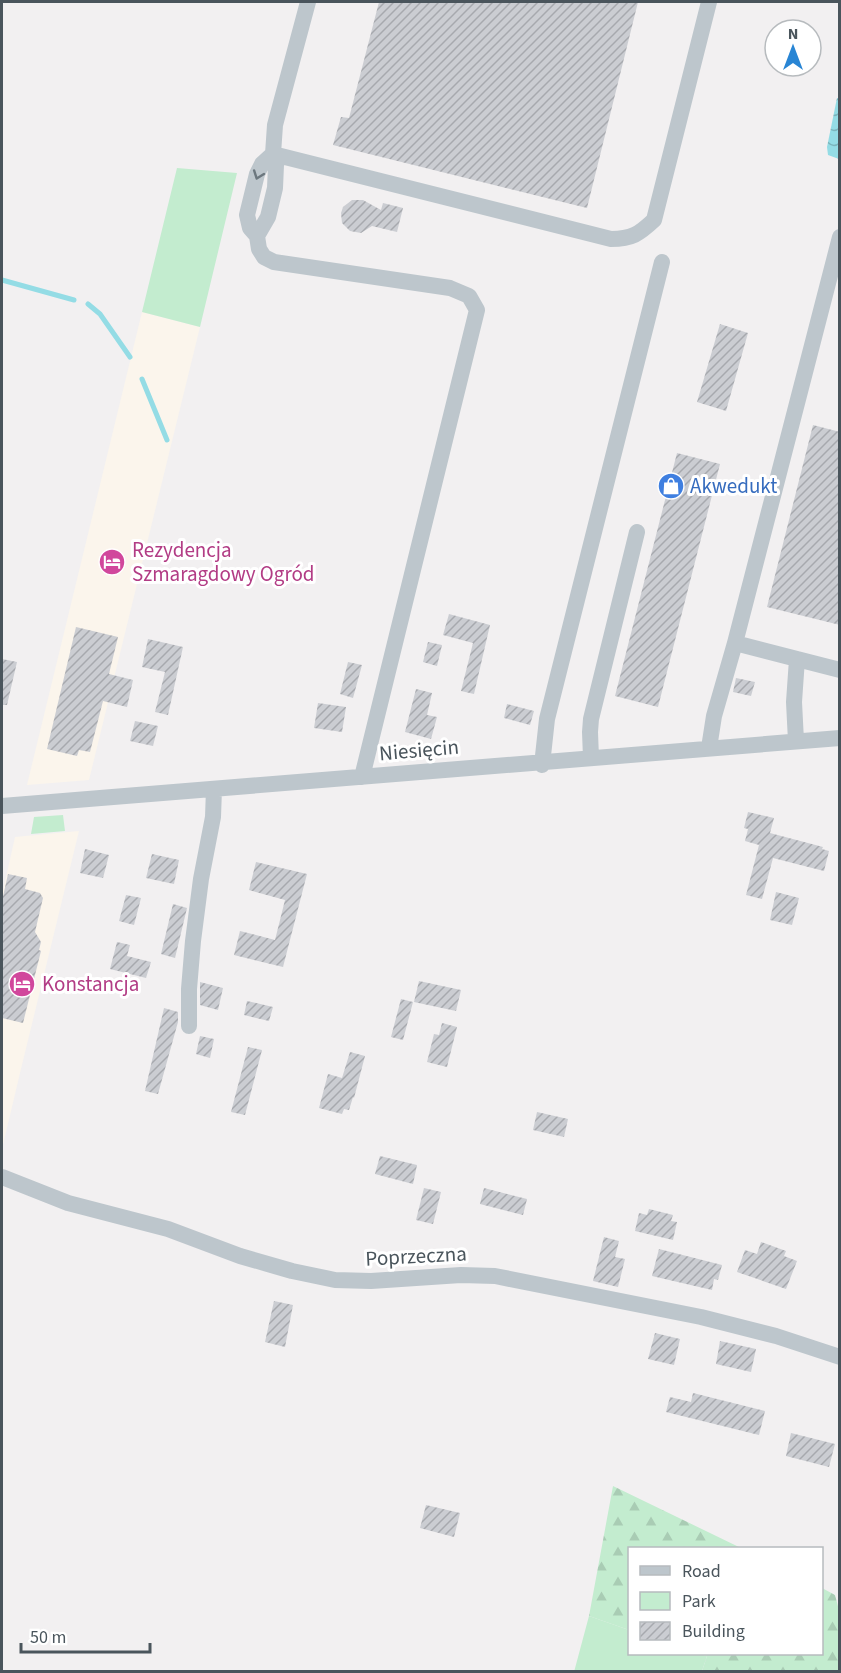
<svg xmlns="http://www.w3.org/2000/svg" width="841" height="1673" viewBox="0 0 841 1673" font-family="'Source Sans 3',sans-serif">
<style>
.commercial{fill:#fbf5ec}
.green{fill:#c3eccf}
.forest{fill:url(#forest-firs)}
.water{fill:url(#water-waves)}
.lines{fill:none;stroke-linecap:round;stroke-linejoin:round}
.stream{stroke:#94dce5;stroke-width:5}
.building{fill:url(#building-hatch)}
.minor{stroke:#bdc6cc;stroke-width:16}
.oneway{stroke:#6c777e}
.labels{text-anchor:middle;stroke-width:6;stroke-linejoin:round;paint-order:stroke}
.shop-label{font-size:21px;fill:#366cbe;stroke:#fff;text-anchor:start}
.hotel-label{font-size:21px;fill:#b23c85;stroke:#fff;text-anchor:start}
.street-label{font-size:21px;fill:#4a555c;stroke:#fff}
</style>
<defs>
<pattern id="forest-firs" width="22" height="20" patternUnits="userSpaceOnUse" patternTransform="scale(1.5)"><rect width="22" height="20" fill="#c3eccf"/><path d="M5 1l3.5 6h-7zM16 11l3.5 6h-7z" fill="#a9ccb4"/></pattern>
<pattern id="water-waves" width="16" height="10" patternUnits="userSpaceOnUse" patternTransform="scale(1.5)"><rect width="16" height="10" fill="#94dce5"/><path d="M0 5q4-4 8 0t8 0" fill="none" stroke="#7bb5bd"/></pattern>
<pattern id="building-hatch" width="6" height="6" patternUnits="userSpaceOnUse" patternTransform="scale(1.5)"><rect width="6" height="6" fill="#cbcdd2"/><path d="M-1 1l2-2M0 6l6-6M5 7l2-2" fill="none" stroke="#a7a9ae"/></pattern>
</defs>
<rect width="100%" height="100%" fill="#f2f0f1"/>
<!-- commercial -->
<path class="commercial" d="M142 312 200 327 89 780 27 785Z
M79 831 20 1073 2 1149V895L15 837Z"/>
<!-- green -->
<path class="green" d="M177 168 237 173 200 327 142 312Z
M63 815 65 831 31 834 34 817Z
M589 1616 629 1630 630 1654H700L707 1656 702 1671 574 1672Z"/>
<!-- forest -->
<path class="forest" d="M613 1486 741 1548H630L629 1630 589 1616Z
M822 1588 835 1595 839 1610V1671H702L707 1656 700 1654H822Z"/>
<!-- water -->
<path class="water" d="M837 98 840 99 839 159 828 155 827 147Z"/>
<g class="lines">
<!-- stream -->
<path class="stream" d="M2 280 74 300
M88 304 100 314 130 357
M142 379 167 440"/>
</g>
<!-- building -->
<path class="building" d="M379 2H638L587 208 333 145 341 117 349 118Z
M352 200H363L381 210 383 203 403 208 397 232 372 226 361 233 350 231 342 223 341 213 343 207Z
M720 324 748 333 726 411 697 402Z
M813 425 840 432V625L767 607Z
M677 453 720 464 658 707 615 696Z
M449 614 490 625 474 694 461 691 473 643 443 635Z
M76 627 118 637 109 674 133 680 127 707 103 701 90 752 79 750 77 756 47 749Z
M148 639 183 647 168 715 155 712 165 672 142 667Z
M428 642 442 645 437 666 423 662Z
M2 659 17 662 7 705H2Z
M348 662 362 665 353 698 340 694Z
M736 678 755 682 751 696 733 692Z
M416 689 432 693 427 715 437 717 431 739 405 732Z
M318 703 346 707 342 732 314 728Z
M507 704 534 711 530 725 504 718Z
M135 721 158 726 153 746 130 741Z
M748 812 774 818 770 833 823 847 822 849 829 851 824 871 773 858 762 899 746 895 759 845 745 841 748 829 744 828Z
M85 849 109 855 103 878 80 873Z
M152 854 179 860 174 884 146 878Z
M256 862 307 874 283 967 234 955 240 931 275 940 285 900 249 890Z
M8 874 27 878 25 889 40 893 43 898 35 932 41 942 39 950 41 951 23 1023 2 1018V901Z
M776 892 799 898 792 925 770 920Z
M126 895 141 898 134 925 119 921Z
M173 904 187 908 175 958 161 954Z
M117 942 130 945 127 956 151 962 146 978 110 969Z
M419 981 461 990 456 1011 414 1002Z
M200 982 223 988 218 1010 200 1005Z
M401 999 413 1002 403 1040 391 1037Z
M247 1001 273 1007 269 1021 244 1015Z
M164 1008 178 1012V1022L158 1094 145 1091Z
M442 1023 457 1027 447 1067 427 1062 434 1034 439 1035Z
M200 1036 214 1039 210 1058 196 1054Z
M248 1047 262 1050 245 1115 231 1112Z
M350 1052 365 1056 354 1098 353 1097 349 1110 344 1109 342 1114 319 1108 328 1074 342 1078Z
M537 1112 568 1119 564 1137 533 1130Z
M380 1156 417 1165 413 1184 375 1174Z
M424 1188 441 1192 433 1224 416 1220Z
M484 1188 527 1199 523 1215 480 1204Z
M649 1209 673 1215 671 1221 677 1222 673 1240 635 1231 639 1213 647 1215Z
M604 1237 619 1241 615 1257 625 1259 618 1287 593 1281Z
M761 1242 786 1251 784 1256 797 1261 786 1289 737 1272 745 1250 757 1254Z
M659 1249 722 1265 718 1280 714 1279 712 1290 652 1276Z
M274 1301 293 1305 285 1347 265 1342Z
M655 1333 680 1339 674 1365 648 1359Z
M720 1341 756 1349 751 1372 716 1364Z
M693 1393 765 1411 759 1435 666 1412 670 1397 691 1402Z
M791 1433 835 1444 829 1467 786 1456Z
M426 1505 460 1513 454 1537 420 1528Z"/>
<g class="lines">
<!-- minor -->
<path class="minor" d="M308 2 275 125 273 154 276 165 275 188 268 217 257 236 259 249 264 257 274 262 450 288 469 296 477 310 362 777
M273 154 611 239C632 239 639 234 654 220L709 2
M257 236 250 228 247 215 257 174 262 164 273 154
M735 643 797 659
M796 741 794 702 797 659 840 670
M709 748 714 716 735 643 840 237
M591 758 590 732 591 719 637 532
M542 765 547 719 662 262
M2 806 840 738
M189 1026V989L193 941 201 879 213 817 214 789
M2 1177 68 1203 168 1229 240 1256 292 1271 335 1280 371 1281 461 1275 495 1276 701 1317 776 1336 840 1357"/>
</g>
<!-- one-way arrows -->
<defs><path id="oneway-chevron" d="M-2-3.5L2.5 0L-2 3.5" fill="none" stroke-width="1.6" stroke-linecap="round" stroke-linejoin="round" transform="scale(1.5)"/></defs>
<use class="oneway" href="#oneway-chevron" transform="translate(258 175) rotate(110)"/>
<!-- icons -->
<defs>
<symbol id="shop-disc" viewBox="-11 -11 22 22"><circle r="9.5" fill="#3f7fe0" stroke="#fff"/><path d="M-5-2.5h2.3a2.7 3.5 0 0 1 5.4 0H5L5.5 6h-11ZM-1.5-2.5h3a1.5 2.3 0 0 0-3 0Z" fill="#fff"/></symbol>
<symbol id="hotel-disc" viewBox="-11 -11 22 22"><circle r="9.5" fill="#d1479c" stroke="#fff"/><path d="M-6-4.5h1.5V1H6V5H4.5V3h-9V5H-6ZM-4 0a1.8 1.8 0 1 1 3.6 0ZM.5 0V-2.5h3Q6-2.5 6 0Z" fill="#fff"/></symbol>
</defs>
<g fill-rule="evenodd">
<use href="#shop-disc" x="656" y="471" width="30" height="30"/>
<use href="#hotel-disc" x="97" y="547" width="30" height="30"/>
<use href="#hotel-disc" x="7" y="969" width="30" height="30"/>
</g>
<g class="labels">
<!-- shop labels -->
<g class="shop-label">
<text x="690" y="493">Akwedukt</text>
</g>
<!-- hotel labels -->
<g class="hotel-label">
<text x="132" y="557">Rezydencja<tspan x="132" dy="24">Szmaragdowy Ogród</tspan></text>
<text x="42" y="991">Konstancja</text>
</g>
<!-- street labels -->
<g class="street-label">
<text transform="translate(419 750) rotate(-5)" y="7">Niesięcin</text>
<text transform="translate(416 1256) rotate(-3)" y="7">Poprzeczna</text>
</g>
</g>
<!-- border -->
<rect width="841" height="1673" fill="none" stroke="#4a555c" stroke-width="6"/>
<!-- legend -->
<rect x="628" y="1547" width="195" height="108" fill="#ffffff" stroke="#b7bbbe" stroke-width="1.5"/>
<rect x="640" y="1566" width="30" height="9" fill="#bdc6cc" stroke="#b7bbbe" stroke-width="1.5"/>
<text x="682" y="1577" font-size="18" fill="#4a555c">Road</text>
<rect x="640" y="1592" width="30" height="18" fill="#c3eccf" stroke="#b7bbbe" stroke-width="1.5"/>
<text x="682" y="1607" font-size="18" fill="#4a555c">Park</text>
<rect x="640" y="1622" width="30" height="18" fill="url(#building-hatch)" stroke="#b7bbbe" stroke-width="1.5"/>
<text x="682" y="1637" font-size="18" fill="#4a555c">Building</text>
<!-- north arrow -->
<g transform="translate(793 48)"><circle r="28" fill="#ffffff" stroke="#b7bbbe" stroke-width="1.5"/>
<path d="M0-4.5L10 22L0 15L-10 22Z" fill="#2985d4"/>
<text y="-9" font-size="16" font-weight="bold" text-anchor="middle" fill="#4a555c">N</text>
</g>
<!-- scale -->
<path d="M21 1643v9h129v-9" fill="none" stroke="#4a555c" stroke-width="3"/>
<text x="30" y="1643" font-size="18" fill="#4a555c" stroke="#ffffff" stroke-width="4.5" paint-order="stroke">50 m</text>
</svg>
